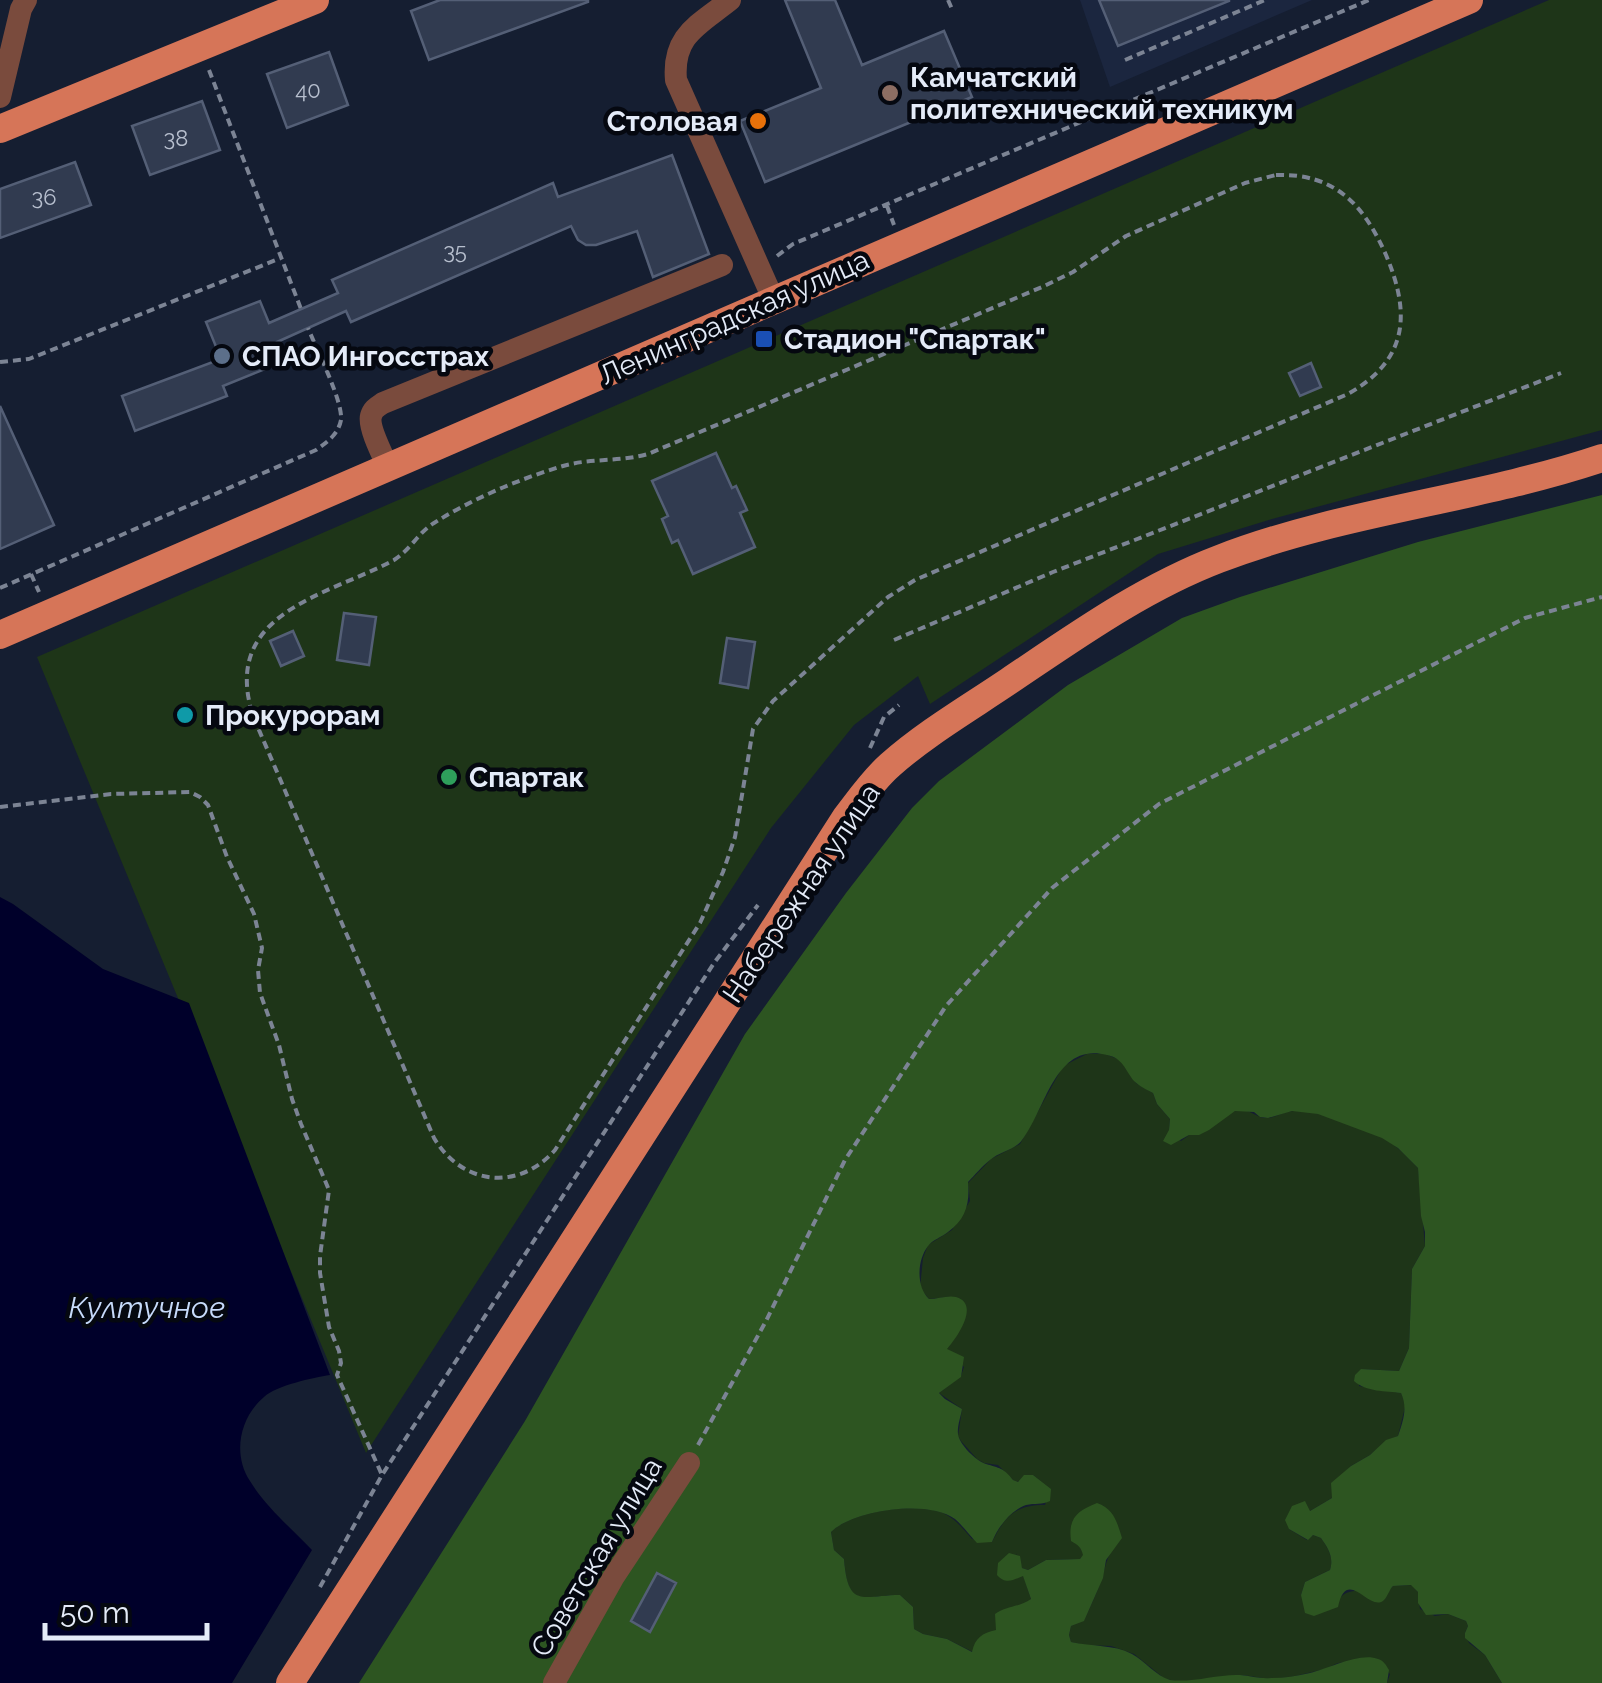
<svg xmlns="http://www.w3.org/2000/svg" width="1602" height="1683" viewBox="0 0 1602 1683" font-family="Raleway,sans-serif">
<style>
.built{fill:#1b263f}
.green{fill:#1e3518}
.forest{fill:#2d5521}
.water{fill:#00002a}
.building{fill:#313b50;stroke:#545f76;stroke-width:2.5}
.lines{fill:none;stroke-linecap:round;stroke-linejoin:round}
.path{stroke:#7c8494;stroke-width:4;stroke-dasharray:8 5;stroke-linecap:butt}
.minor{stroke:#7a4b3d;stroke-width:22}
.major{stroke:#d67558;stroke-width:28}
.education-dot{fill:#8d6e63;stroke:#050810;stroke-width:4}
.food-dot{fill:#e8710a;stroke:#050810;stroke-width:4}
.transit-dot{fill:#1a4fb4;stroke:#050810;stroke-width:4}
.service-dot{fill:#5c6f8a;stroke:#050810;stroke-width:4}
.culture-dot{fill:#0f9aa8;stroke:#050810;stroke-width:4}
.leisure-dot{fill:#2e9e5b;stroke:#050810;stroke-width:4}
.labels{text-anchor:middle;stroke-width:9;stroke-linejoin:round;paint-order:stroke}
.number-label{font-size:22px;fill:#b7bfce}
.poi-label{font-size:28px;font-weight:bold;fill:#e4ebf8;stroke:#050810;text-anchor:start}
.street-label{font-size:28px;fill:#e4ebf8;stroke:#050810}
.water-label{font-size:30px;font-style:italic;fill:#c7dbfb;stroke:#050810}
</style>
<rect width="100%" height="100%" fill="#151e31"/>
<!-- built -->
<path class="built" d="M1080 0H1312L1110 87Z"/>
<!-- green -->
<path class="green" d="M1549 0H1602V430L1272 519 1158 554 930 704 918 676 854 725 771 828 366 1453 37 657Z
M1087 1054H1105L1118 1059 1124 1064 1136 1083 1153 1093 1157 1104 1170 1119 1169 1130 1181 1141 1189 1135C1210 1135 1217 1117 1235 1111 1247 1107 1254 1116 1264 1118 1274 1119 1284 1111 1294 1111 1319 1110 1361 1126 1383 1138 1397 1145 1407 1157 1418 1168L1425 1246 1412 1269 1409 1348 1399 1371 1361 1369 1359 1386 1401 1393 1406 1403 1398 1436 1386 1441 1370 1455 1351 1466 1342 1475 1332 1498 1310 1511 1289 1529 1307 1540 1313 1535 1321 1538C1328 1548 1334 1557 1330 1570L1305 1582 1301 1595 1339 1599C1351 1584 1369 1594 1386 1597L1388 1591 1393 1586 1412 1585 1418 1592 1420 1609 1435 1616 1448 1614 1466 1621 1468 1626 1465 1633 1469 1643 1485 1655 1502 1683H1387L1390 1674 1375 1658 1338 1663 1325 1669 1291 1677 1269 1679 1243 1675 1181 1682 1165 1679 1134 1654 1111 1646 1085 1645 1071 1642 1069 1635 1071 1626 1084 1620C1090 1607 1096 1595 1101 1581 1106 1567 1106 1554 1118 1543L1079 1545 1084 1555 1080 1559 1046 1560 1028 1570 1022 1568 1016 1553 1031 1599 973 1652 947 1639 923 1634 914 1629 913 1607 900 1595C863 1595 848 1611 844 1559L834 1550 831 1532C852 1511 915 1502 943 1513 956 1519 963 1529 972 1539L992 1542C1005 1516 1015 1505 1045 1505L1050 1489 1033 1475 1017 1482 1013 1480 998 1465 984 1463 977 1459 961 1441 958 1436 962 1409 939 1393 961 1376 964 1367 946 1349 949 1297 929 1299 920 1288 923 1258 928 1245 952 1230 970 1201 968 1183 991 1159 1020 1144 1063 1066Z"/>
<!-- forest -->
<path class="forest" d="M1602 495V1683H1502L1485 1655 1465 1638V1633L1468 1626 1466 1621 1448 1614 1426 1615 1418 1603V1592L1411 1585 1393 1586C1389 1590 1388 1596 1384 1600 1370 1614 1347 1565 1338 1607L1314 1616 1305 1613 1301 1595 1305 1582 1330 1570C1334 1557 1328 1548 1321 1538L1313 1535 1308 1540 1289 1529 1285 1520 1292 1506 1305 1501 1310 1511 1332 1498 1331 1483 1351 1466 1370 1455 1386 1440 1398 1436C1403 1421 1408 1408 1401 1393 1386 1391 1366 1392 1354 1381L1355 1375 1361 1369 1399 1371 1409 1348 1412 1269 1425 1246V1232L1421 1216 1418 1168 1398 1148 1382 1138 1318 1114 1292 1111 1268 1118 1260 1117 1254 1112 1235 1111 1209 1130 1199 1135H1189L1171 1145 1163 1141 1169 1130 1170 1119 1157 1104 1153 1093C1147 1090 1139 1086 1134 1081 1125 1070 1123 1058 1107 1055 1055 1041 1046 1109 1022 1140 1015 1150 999 1152 990 1160 982 1166 975 1175 968 1182 970 1203 966 1219 948 1232 942 1237 932 1240 928 1246 917 1260 916 1287 929 1299 937 1299 948 1295 956 1297 981 1304 956 1339 947 1349L964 1357 961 1377 939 1393 945 1399 962 1409C961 1416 957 1426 958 1434 959 1444 976 1461 986 1464 999 1468 1004 1468 1013 1480L1018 1482 1024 1475H1033L1051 1489 1050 1501C1042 1505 1035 1503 1026 1505 1010 1511 998 1527 992 1542L977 1543C970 1536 963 1526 955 1519 928 1499 853 1510 831 1532L834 1550 844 1559C848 1610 863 1595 900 1595L913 1607 914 1629 923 1634 947 1639 972 1652C975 1638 982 1633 996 1630L995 1614C1006 1606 1020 1607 1031 1599L1023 1576C1013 1580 1006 1585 997 1575L998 1563 1009 1553 1020 1556 1022 1568 1028 1570 1046 1560 1080 1559 1083 1555C1081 1547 1078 1545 1071 1541 1068 1518 1077 1511 1097 1503 1114 1509 1117 1522 1122 1538L1106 1560 1103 1578 1084 1621 1071 1626 1069 1635 1071 1642C1092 1647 1113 1644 1132 1654 1145 1661 1156 1676 1170 1680 1193 1683 1217 1674 1240 1675 1251 1676 1261 1679 1271 1678 1284 1678 1297 1676 1310 1673 1328 1669 1360 1652 1378 1659 1384 1661 1386 1665 1389 1670L1387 1683H359L525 1421 745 1034 846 893 912 808 939 781 1068 685 1182 618 1240 597 1418 542Z"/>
<!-- water -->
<path class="water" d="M0 897 13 904 103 969 189 1003 330 1375C313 1378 277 1385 264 1397 240 1417 232 1454 250 1481 266 1507 291 1528 312 1550L232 1683H0Z"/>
<!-- building -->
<path class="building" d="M440 0H588V2L429 60 411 11Z
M785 0H835L862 65 944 31 972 97 765 182 740 121 821 88Z
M1099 0H1229V1L1118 46Z
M329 52 348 105 287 128 267 74Z
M202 101 220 150 150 175 132 126Z
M672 155 709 254 653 277 637 231 596 245H586L578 240 571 226 351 322 346 311 277 342 285 361 223 386 227 396 135 431 122 396 221 359 206 322 260 301 269 323 338 293 332 280 553 183 558 197Z
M75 162 91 205 0 238V189Z
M1311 363 1321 387 1300 396 1289 373Z
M0 406 54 525 0 549Z
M716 453 732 488 736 486 747 510 740 513 755 547 693 574 678 540 672 543 662 519 668 516 652 481Z
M344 613 376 617 369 665 337 660Z
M293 631 304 656 281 666 270 641Z
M727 638 755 642 748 688 720 683Z
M657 1573 676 1583 650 1632 631 1621Z"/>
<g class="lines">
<!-- path -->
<path class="path" d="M948 0 952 9
M1125 60 1265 0
M209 70 301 309
M1276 175C1335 173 1364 205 1386 255 1411 314 1408 360 1348 394L915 580 888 597 773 701 753 729 735 837 723 872 700 923 555 1150C518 1192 462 1185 434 1138L253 716C220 612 327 596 394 560 410 550 419 532 434 523 472 499 519 479 563 466 590 458 620 462 648 454L1042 287 1073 272 1126 236 1245 183Z
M887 206 894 225
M777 256 793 244 1369 0
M0 362 29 359 281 258
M31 574 39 592
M0 588 316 450C327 442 338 435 341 420 343 401 316 348 308 328
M894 640 1053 572 1561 373
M870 748 884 717 899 705
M0 807 111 794 190 792 200 797 208 805 227 857 254 914 262 948 258 970 260 993 279 1045 292 1099 301 1124 329 1190 320 1256V1273L329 1327 339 1351 341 1363 337 1375 382 1475
M698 1445 766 1321 845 1160 946 1006 1052 888 1159 804 1525 618 1602 597
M320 1587 382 1475 714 963 758 905"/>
<!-- minor -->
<path class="minor" d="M730 0C699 25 672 35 676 80L774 301
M0 97 21 9 26 0
M388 467C383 456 368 427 371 416 373 409 377 407 383 403L722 265
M554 1683 613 1578 689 1463"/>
<!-- major -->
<path class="major" d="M0 129 315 0
M0 635 1469 0
M290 1683 846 817C860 799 873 780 890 765 926 733 969 708 1009 681 1076 636 1143 588 1219 559 1343 511 1477 500 1602 458"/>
</g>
<!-- markers -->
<circle class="education-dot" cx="890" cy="93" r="10"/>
<circle class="food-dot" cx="758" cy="121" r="10"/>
<rect class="transit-dot" x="754" y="329" width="20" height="20" rx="5"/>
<circle class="service-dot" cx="222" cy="356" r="10"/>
<circle class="culture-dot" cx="185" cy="715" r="10"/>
<circle class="leisure-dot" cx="449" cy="777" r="10"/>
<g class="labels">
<!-- number labels -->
<g class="number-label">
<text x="308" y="98">40</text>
<text x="176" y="146">38</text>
<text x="44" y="205">36</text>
<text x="455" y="259">35</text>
</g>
<!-- poi labels -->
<g class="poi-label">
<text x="910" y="87">Камчатский<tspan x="910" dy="32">политехнический техникум</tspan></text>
<text x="738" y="131" text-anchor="end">Столовая</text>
<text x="784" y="349">Стадион "Спартак"</text>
<text x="242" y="366">СПАО Ингосстрах</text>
<text x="205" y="725">Прокурорам</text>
<text x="469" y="787">Спартак</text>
</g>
<!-- street labels -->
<g class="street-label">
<text transform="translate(734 317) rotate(-24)" y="10">Ленинградская улица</text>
<text transform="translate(801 893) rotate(-56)" y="10">Набережная улица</text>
<text transform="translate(596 1557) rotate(-59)" y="10">Советская улица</text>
</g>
<!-- water labels -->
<g class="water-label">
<text x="147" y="1318">Култучное</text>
</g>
</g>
<!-- scale -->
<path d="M45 1623v15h162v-15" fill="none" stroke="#e4ebf8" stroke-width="5"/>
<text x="60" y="1623" font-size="30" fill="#e4ebf8" stroke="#050810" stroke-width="8" paint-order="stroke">50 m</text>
</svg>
